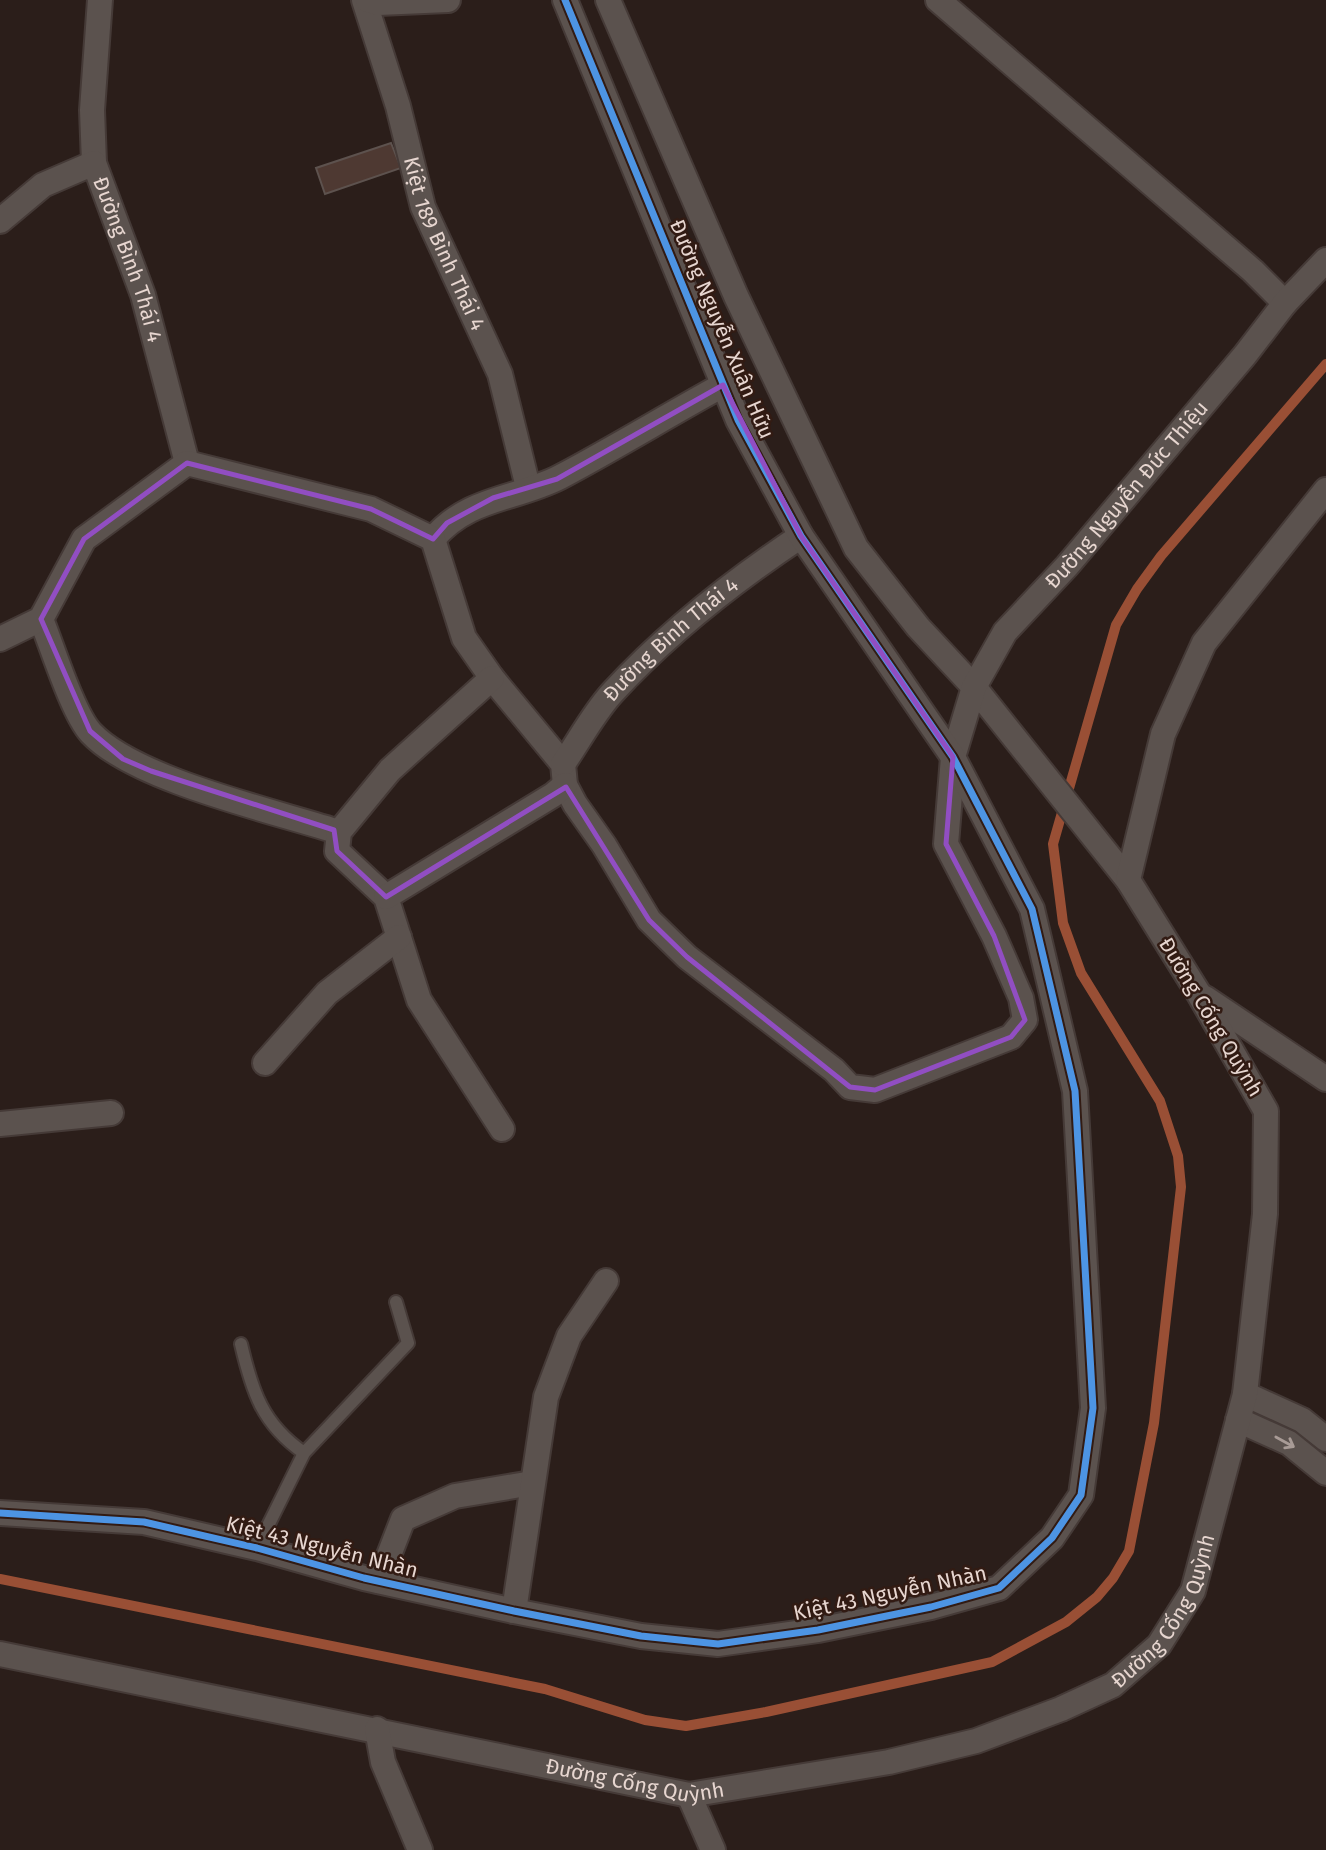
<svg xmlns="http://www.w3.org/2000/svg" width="1326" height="1850" viewBox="0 0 1326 1850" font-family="'Fira Sans',sans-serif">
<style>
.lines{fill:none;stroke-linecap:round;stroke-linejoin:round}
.stream{stroke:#994f35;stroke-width:10}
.building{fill:#4e3932;stroke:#5d524e;stroke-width:2}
.service-casing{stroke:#453a37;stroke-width:16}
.minor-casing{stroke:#453a37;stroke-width:28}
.service{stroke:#5b524e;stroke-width:12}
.minor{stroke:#5b524e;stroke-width:24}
.cycleway-casing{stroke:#321b13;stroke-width:11}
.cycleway{stroke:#4d94e3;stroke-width:7}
.oneway{stroke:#a89b96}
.marked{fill:none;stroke:#914ec2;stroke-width:5;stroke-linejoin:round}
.labels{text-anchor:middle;stroke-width:5;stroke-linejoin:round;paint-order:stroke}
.street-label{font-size:21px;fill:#e7d6d0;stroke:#321b13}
</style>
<rect width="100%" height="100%" fill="#2b1e1a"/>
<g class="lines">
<!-- stream -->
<path class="stream" d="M0 1579 545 1689 645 1720 686 1726 766 1712 992 1662 1066 1622 1097 1597 1113 1578 1129 1551 1154 1423 1181 1187 1178 1156 1160 1101 1081 973 1063 923 1053 844 1116 625 1137 589 1161 556 1326 364"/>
</g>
<!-- building -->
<path class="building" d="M391 143 401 168 325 194 316 168Z"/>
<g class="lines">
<defs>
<path id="service" d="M241 1344C252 1391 262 1424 304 1453
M257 1548 304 1453 408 1343 396 1302"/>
<g id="minor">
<path id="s1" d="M364 0 398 106 423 207 500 374 528 487"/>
<path d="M368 0 378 3 448 0"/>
<path d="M608 0 736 296 856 548 918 627 974 687 1128 880"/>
<path d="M938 0 1253 271 1285 303"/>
<path d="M94 163 92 110 100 0"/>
<path id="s2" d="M0 221 43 185 94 163 143 295 187 463"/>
<path d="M433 539C468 497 515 500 560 477 615 448 668 415 723 385"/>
<path d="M41 619C52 646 73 714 91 733 135 780 274 811 339 832"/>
<path id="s3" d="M0 639 41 619 84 539 187 463 371 509 433 539 464 638 492 678 563 764 565 785 575 804 604 845 649 920 687 957 834 1070 850 1087 875 1090 1011 1037 1025 1020 1021 998 994 936 946 844 953 757 974 687 1005 632 1067 566 1245 355 1285 303 1326 260"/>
<path d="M492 678 390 770 339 832 337 851 386 897 419 1000 502 1129"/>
<path id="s4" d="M563 764C579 741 593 714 612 693 668 632 732 582 801 536"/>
<path d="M386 897 553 795 565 785"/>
<path d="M1205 998 1326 1079"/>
<path d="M265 1063 327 993 399 937"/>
<path d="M0 1124 111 1113"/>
<path d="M1245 1394 1302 1420 1326 1439"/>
<path d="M1238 1420 1289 1443 1326 1473"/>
<path d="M0 1513 144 1522 257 1548 364 1578 514 1611 641 1636 718 1644 818 1630 931 1607 999 1588 1052 1538 1081 1495 1093 1408 1075 1091 1032 909 953 757 801 536 738 420 565 0"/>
<path d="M379 1581 403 1519 455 1496 532 1483"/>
<path d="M514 1611 546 1397 569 1336 606 1281"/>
<path id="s5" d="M0 1654 689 1795 889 1762 976 1741 1061 1709 1113 1685 1159 1645 1193 1591 1245 1394 1265 1214 1266 1111 1199 994 1128 880 1163 734 1204 643 1326 490"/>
<path d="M377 1729 383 1762 420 1850"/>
<path d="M689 1795 713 1850"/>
</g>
</defs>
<!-- service casing -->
<use href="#service" class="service-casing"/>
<!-- minor casing -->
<use href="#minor" class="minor-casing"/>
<!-- service -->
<use href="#service" class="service"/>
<!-- minor -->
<use href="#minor" class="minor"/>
<defs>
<path id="cycleway" d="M0 1513 144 1522 257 1548 364 1578 514 1611 641 1636 718 1644 818 1630 931 1607 999 1588 1052 1538 1081 1495 1093 1408 1075 1091 1032 909 953 757 801 536 738 420 565 0"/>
</defs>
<!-- cycleway casing -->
<use href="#cycleway" class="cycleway-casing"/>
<!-- cycleway -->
<use href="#cycleway" class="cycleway"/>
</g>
<!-- one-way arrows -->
<defs><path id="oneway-shaft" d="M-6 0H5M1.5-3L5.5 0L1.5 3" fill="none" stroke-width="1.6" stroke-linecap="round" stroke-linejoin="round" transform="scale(1.75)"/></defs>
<use class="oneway" href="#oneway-shaft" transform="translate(1285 1442) rotate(29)"/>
<!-- marked area -->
<path class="marked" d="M723 385 801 536 953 757 946 844 994 936 1025 1020 1011 1037 875 1090 850 1087 687 957 649 920 566 787 386 897 337 851 334 830 151 771 123 759 90 731 41 619 84 539 187 463 371 509 433 539 447 523 493 498 557 479Z"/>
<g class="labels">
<!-- street labels -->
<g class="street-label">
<text dy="7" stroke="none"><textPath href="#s1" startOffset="257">Kiệt 189 Bình Thái 4</textPath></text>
<text dy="7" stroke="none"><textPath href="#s2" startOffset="214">Đường Bình Thái 4</textPath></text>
<text transform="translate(722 329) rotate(67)" y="7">Đường Nguyễn Xuân Hữu</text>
<text dy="7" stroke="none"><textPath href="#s3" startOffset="2023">Đường Nguyễn Đức Thiệu</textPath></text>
<text dy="7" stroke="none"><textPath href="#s4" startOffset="166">Đường Bình Thái 4</textPath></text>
<text transform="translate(1211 1017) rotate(59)" y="7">Đường Cống Quỳnh</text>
<text transform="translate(322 1547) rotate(14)" y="7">Kiệt 43 Nguyễn Nhàn</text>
<text transform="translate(890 1593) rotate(-12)" y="7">Kiệt 43 Nguyễn Nhàn</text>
<text dy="7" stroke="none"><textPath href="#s5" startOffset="1236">Đường Cống Quỳnh</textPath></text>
<text dy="7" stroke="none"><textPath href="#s5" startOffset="648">Đường Cống Quỳnh</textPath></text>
</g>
</g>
</svg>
